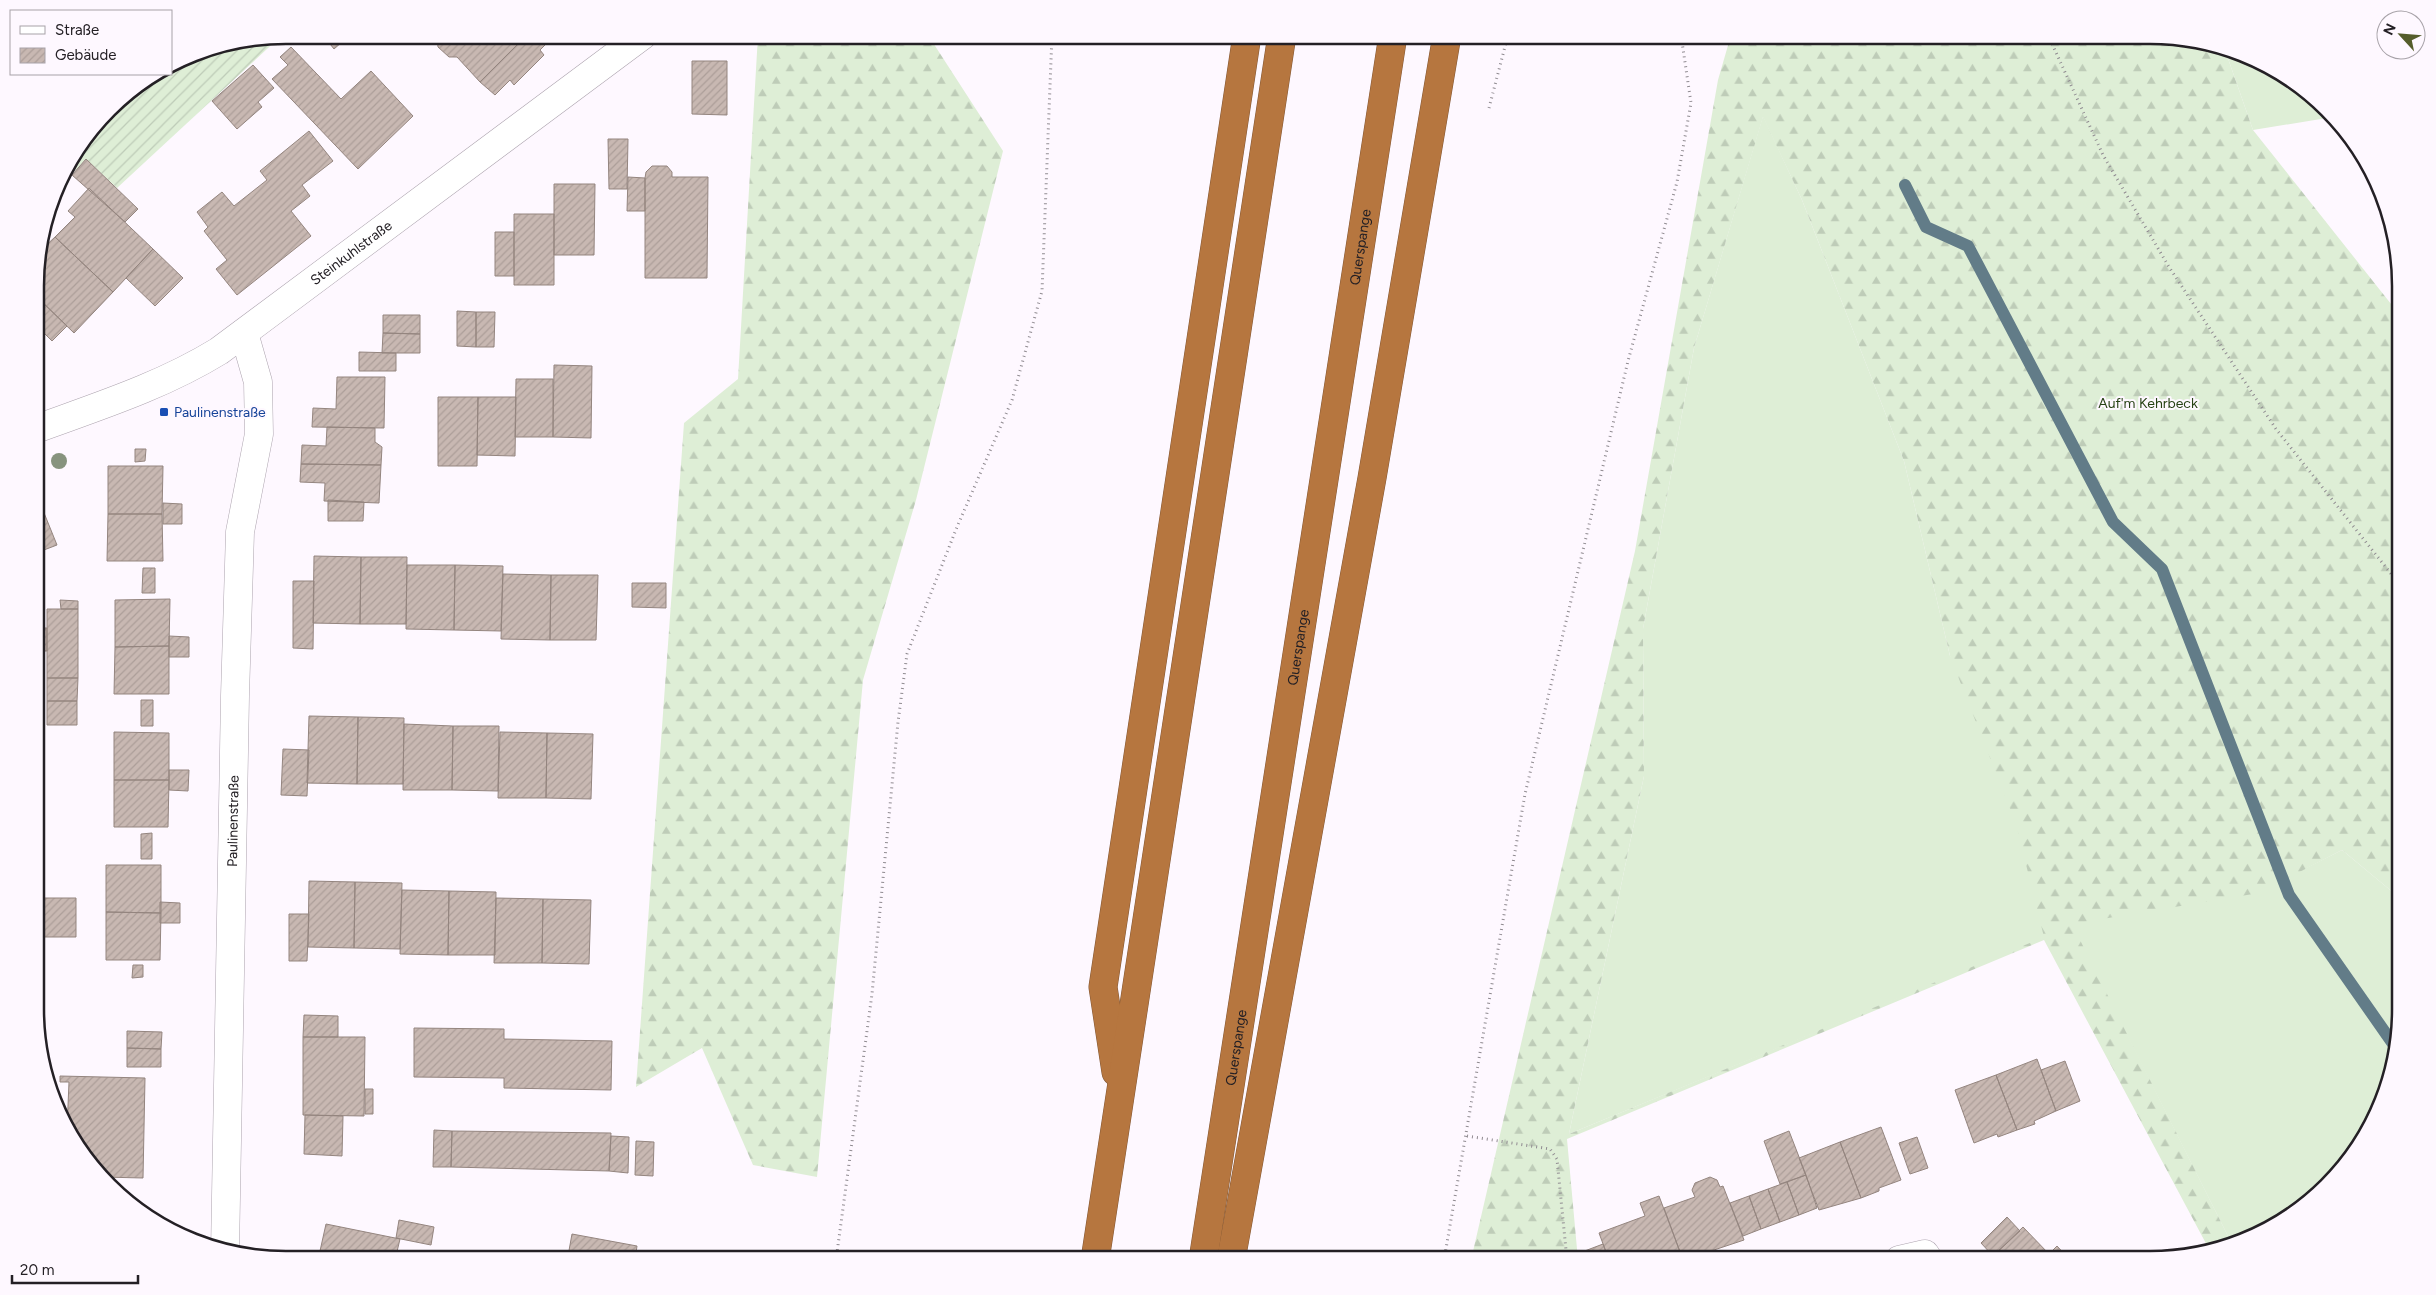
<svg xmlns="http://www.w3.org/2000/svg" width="2436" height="1295" viewBox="0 0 2436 1295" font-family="Figtree,sans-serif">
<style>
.grass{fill:#deeed6}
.forest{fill:url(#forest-firs);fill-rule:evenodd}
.garden{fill:url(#garden-furrows)}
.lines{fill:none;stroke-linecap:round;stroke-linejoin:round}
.stream{stroke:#627c88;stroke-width:12}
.building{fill:url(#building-hatch);stroke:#94857f}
.street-casing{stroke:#ada4af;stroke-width:29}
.highway-casing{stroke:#835836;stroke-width:29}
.path{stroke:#908b91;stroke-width:3;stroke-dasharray:1 4;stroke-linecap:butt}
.street{stroke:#fff;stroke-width:28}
.highway{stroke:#b6763f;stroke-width:28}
.tree{fill:#87937e}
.transit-dot{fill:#1a4fb4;stroke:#fef8ff;stroke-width:2}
.labels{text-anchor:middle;stroke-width:4;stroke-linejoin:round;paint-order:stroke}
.street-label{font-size:14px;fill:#242025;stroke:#fef8ff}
.park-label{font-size:14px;fill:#264114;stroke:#fef8ff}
.transit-label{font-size:14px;fill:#164399;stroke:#fef8ff;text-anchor:start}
.rim{fill:none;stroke:#242025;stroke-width:2.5}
</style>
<defs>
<pattern id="forest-firs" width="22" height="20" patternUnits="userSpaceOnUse" patternTransform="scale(1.25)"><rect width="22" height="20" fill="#deeed6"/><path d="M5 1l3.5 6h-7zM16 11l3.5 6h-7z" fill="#beccb8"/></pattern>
<pattern id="garden-furrows" width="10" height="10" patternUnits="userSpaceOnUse" patternTransform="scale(1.25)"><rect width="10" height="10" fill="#deeed6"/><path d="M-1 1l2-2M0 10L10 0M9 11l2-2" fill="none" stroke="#beccb8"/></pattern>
<pattern id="building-hatch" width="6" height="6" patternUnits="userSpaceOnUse" patternTransform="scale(1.25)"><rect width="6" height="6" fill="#c8b8b2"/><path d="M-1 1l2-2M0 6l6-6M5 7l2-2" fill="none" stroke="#ac9e99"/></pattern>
</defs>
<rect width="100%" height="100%" fill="#fef8ff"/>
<!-- grass -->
<path class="grass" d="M2224 47C2267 63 2303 82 2333 117L2253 130Z
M1763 116 1802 200 1904 461 1950 656 2259 892 2342 850 2401 899V1010L2393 1074 2375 1121 2339 1175 2290 1218 2233 1246 2071 924 2044 938 1569 1134 1644 776 1643 629 1694 348Z"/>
<!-- forest -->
<path class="forest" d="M758 35H928L1003 151 916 500 863 680 817 1177 753 1165 702 1048 636 1087 684 423 738 379Z
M1731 35H2151L2215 43 2224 47 2253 130 2399 314 2401 899 2342 850 2259 893 2072 924 2233 1246 2231 1247 2210 1251 2044 940 1567 1139 1578 1260H1471L1635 551 1718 80ZM1763 117 1802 200 1904 461 1950 656 2016 824 2044 937 1569 1134 1644 776 1643 629 1694 348Z"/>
<!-- garden -->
<path class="garden" d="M281 36 117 188 86 159 57 190 61 174C87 141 125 74 171 74V65L190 54Z"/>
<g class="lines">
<!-- stream -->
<path class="stream" d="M1905 185 1926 227 1968 246 2113 522 2162 569 2289 895 2396 1048"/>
</g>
<!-- building -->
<path class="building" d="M323 35H350L334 49Z
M434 35H527L480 82 457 57H449L438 47 437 38Z
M527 35 554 36 540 50 544 55 514 85 510 80 495 95 480 82Z
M291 47 341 99 371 71 413 116 358 169 272 79 288 65 280 57Z
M692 61H727V115L692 114Z
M253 65 274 88 258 102 262 107 237 129 212 101Z
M309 131 333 161 302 185 310 196 291 211 311 236 237 295 216 269 227 260 204 231 208 227 197 212 222 192 234 206 267 180 260 171Z
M608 139H628L627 189H609Z
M86 159 138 209 125 222 72 175Z
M652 166H667L672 172V177H708L707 278H645V178L646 172Z
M628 177 645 178V211H627Z
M554 184H595L594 255H554Z
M89 188 153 249 113 292 55 237 75 217 68 211Z
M514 214H554V285H514Z
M495 232H514V276H495Z
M55 237 113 292 74 333 36 296V269L41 250Z
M153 249 183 278 155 306 126 278Z
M36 296 67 326 52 341 36 325Z
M457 311 476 312V347L457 346Z
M476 312H495L494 347H476Z
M383 315H420V334L383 333Z
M383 333 420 334V353H382Z
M359 352 396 353V371H359Z
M554 365 592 366 591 438 553 437Z
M337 377H385L384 428 312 427 313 408 336 409Z
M516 379H553V437H515Z
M438 397H478L477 466H438Z
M478 397H516L515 456 477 455Z
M327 427 375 428V442L382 447 381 465 301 464 302 445 326 446Z
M135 449H146L145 461 135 462Z
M301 464 381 465 379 503 324 501 325 483 300 482Z
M108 466H163L162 514H108Z
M36 493 57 545 36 553Z
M328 500 364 502 363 521H328Z
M163 503 182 504V524H163Z
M108 514H162L163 561H107Z
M314 556 361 557 360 624 313 623Z
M361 557H407L406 624H360Z
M407 565H455L454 630 406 629Z
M455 565 503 566 501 631 454 630Z
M143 568H155V593H142Z
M503 574 551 575 550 640 501 639Z
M551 575H598L596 640H550Z
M293 581H314L313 649 293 648Z
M632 583H666V608L632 607Z
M170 599 169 646 115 647V600Z
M60 600 78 601V609H61Z
M47 609H78V678H47Z
M37 628H47V651H38Z
M169 636 189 637V657H169Z
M169 646V694H114L115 647Z
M47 678H78L77 701H47Z
M141 700H153V726H141Z
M47 701H77V725H47Z
M309 716 358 717 357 784 307 783Z
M358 717 404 718 403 784H357Z
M404 724 453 726 452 790H403Z
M453 726H499L498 791 452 790Z
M114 732 169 733V780H114Z
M500 732 547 733 546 798H498Z
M547 733 593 734 591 799 546 798Z
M283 749 309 750 307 796 281 795Z
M169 770H189L188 791 169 790Z
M114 780H169L168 827H114Z
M152 833V859H141V834Z
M106 865H161V913L106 912Z
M309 881 355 882 354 948 308 947Z
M355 882 402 883 400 949 354 948Z
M402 890 449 891 448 955 400 954Z
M449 891 496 892 495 955H448Z
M37 898H44L43 960H37Z
M44 898H76V937H43Z
M496 898 543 899 542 963H494Z
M543 899 591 900 589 964 542 963Z
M160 902 180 903V923H160Z
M106 912 161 913 160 960H106Z
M289 914H309L307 961H289Z
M133 965H143V977L132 978Z
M304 1015 338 1016V1037H303Z
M414 1028 504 1029V1039L612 1041 611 1090 504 1088V1078L414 1077Z
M127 1031 162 1032 161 1049 127 1048Z
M303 1037H365L364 1116 303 1115Z
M127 1048 161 1049V1067H127Z
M2037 1059 2056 1111 2034 1121 2035 1124 2017 1130 1996 1075Z
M2065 1061 2080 1101 2056 1111 2041 1070Z
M1996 1075 2017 1130 1998 1137 1997 1134 1974 1143 1955 1090Z
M60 1076 145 1078 143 1178 102 1177 77 1149 67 1129 69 1082H60Z
M365 1089H373V1114H365Z
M305 1115 343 1116 342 1156 304 1154Z
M1881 1127 1901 1180 1879 1188V1191L1861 1198 1840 1142Z
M434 1130 452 1131 451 1167H433Z
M452 1131 611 1133 609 1171 451 1167Z
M1789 1131 1806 1175 1780 1184 1764 1141Z
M611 1136 629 1137 628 1173 609 1171Z
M1917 1137 1928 1168 1910 1174 1899 1143Z
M636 1141 654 1142 653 1176 635 1175Z
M1840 1142 1861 1198 1819 1210 1799 1158Z
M1806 1175 1817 1208 1799 1215 1787 1182Z
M1710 1177 1717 1180 1720 1187 1723 1186 1744 1240 1702 1254 1703 1257 1697 1260H1683L1664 1208 1695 1197 1692 1190 1695 1183Z
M1787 1182 1799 1215 1780 1222 1768 1189Z
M1768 1189 1780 1222 1761 1229 1749 1196Z
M1659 1196 1683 1260H1609L1599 1233 1645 1216 1640 1203Z
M1749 1196 1761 1229 1743 1236 1730 1203Z
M2007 1217 2020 1231 1993 1256 1981 1243Z
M399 1220 434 1227 431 1245 396 1238Z
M326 1224 400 1239 395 1260H318Z
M2023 1227 2049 1254 2043 1260H1994L1992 1257Z
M572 1234 637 1246 635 1260H595L568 1256Z
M1603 1244 1609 1260H1583L1582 1252Z
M2057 1246 2070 1260H2043Z"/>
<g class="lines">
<defs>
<g id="street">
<path id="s1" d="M36 429C99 406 162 386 219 351L643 35"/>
<path id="s2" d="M225 1252 235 696 240 532 259 434 258 382 244 333"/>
<path d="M1899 1260 1925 1254 1929 1260"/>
</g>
<g id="highway">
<path d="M1116 1072 1103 987 1247 35"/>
<path d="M1095 1260 1282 35"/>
<path id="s3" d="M1203 1260 1393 35"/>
<path d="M1231 1260 1372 478 1447 35"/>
</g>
</defs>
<!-- street casing -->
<use href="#street" class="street-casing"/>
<!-- highway casing -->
<use href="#highway" class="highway-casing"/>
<!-- path -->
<path class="path" d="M2048 35 2103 155 2169 267 2276 429 2400 585
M1489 108 1508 35
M1467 1136 1550 1149 1557 1159 1567 1260
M836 1260 872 994 898 722 907 654 957 527 1012 400 1042 291 1052 35
M1444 1260 1525 794 1628 361 1677 182 1691 103 1681 35"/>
<!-- street -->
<use href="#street" class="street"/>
<!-- highway -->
<use href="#highway" class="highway"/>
</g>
<!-- trees -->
<circle class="tree" cx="59" cy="461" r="8"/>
<!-- markers -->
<rect class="transit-dot" x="159" y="407" width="10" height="10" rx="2.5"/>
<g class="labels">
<!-- street labels -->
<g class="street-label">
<text dy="5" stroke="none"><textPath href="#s3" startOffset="1025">Querspange</textPath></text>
<text dy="5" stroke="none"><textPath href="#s1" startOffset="364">Steinkuhlstraße</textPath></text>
<text dy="5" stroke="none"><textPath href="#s3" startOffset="620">Querspange</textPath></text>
<text dy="5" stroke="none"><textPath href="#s2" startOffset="431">Paulinenstraße</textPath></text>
<text dy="5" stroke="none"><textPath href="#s3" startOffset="215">Querspange</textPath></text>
</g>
<!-- park labels -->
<g class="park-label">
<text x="2148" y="408">Auf'm Kehrbeck</text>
</g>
<!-- transit labels -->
<g class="transit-label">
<text x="174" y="417">Paulinenstraße</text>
</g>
</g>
<!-- crop -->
<path d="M0 0H2436V1295H0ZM286 44H2150A242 242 0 0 1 2392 286V1009A242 242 0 0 1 2150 1251H286A242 242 0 0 1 44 1009V286A242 242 0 0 1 286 44Z" fill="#fef8ff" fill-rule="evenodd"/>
<path class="rim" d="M286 44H2150A242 242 0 0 1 2392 286V1009A242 242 0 0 1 2150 1251H286A242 242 0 0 1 44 1009V286A242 242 0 0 1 286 44Z"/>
<!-- legend -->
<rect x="10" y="10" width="162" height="65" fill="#fef8ff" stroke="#a7a2a8"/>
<rect x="20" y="26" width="25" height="8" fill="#ffffff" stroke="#a7a2a8"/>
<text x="55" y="35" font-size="15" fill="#242025">Straße</text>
<rect x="20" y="48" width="25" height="15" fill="url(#building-hatch)" stroke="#a7a2a8"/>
<text x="55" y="60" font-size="15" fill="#242025">Gebäude</text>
<!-- north arrow -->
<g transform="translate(2401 35) rotate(296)"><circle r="24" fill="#fef8ff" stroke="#a7a2a8"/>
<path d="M0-4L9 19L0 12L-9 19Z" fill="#555d2b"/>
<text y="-8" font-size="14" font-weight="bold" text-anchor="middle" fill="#242025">N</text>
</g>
<!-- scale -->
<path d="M12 1275v8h126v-8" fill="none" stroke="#242025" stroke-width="2.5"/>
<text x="20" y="1275" font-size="15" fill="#242025" stroke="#fef8ff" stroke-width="4" paint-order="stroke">20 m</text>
</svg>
